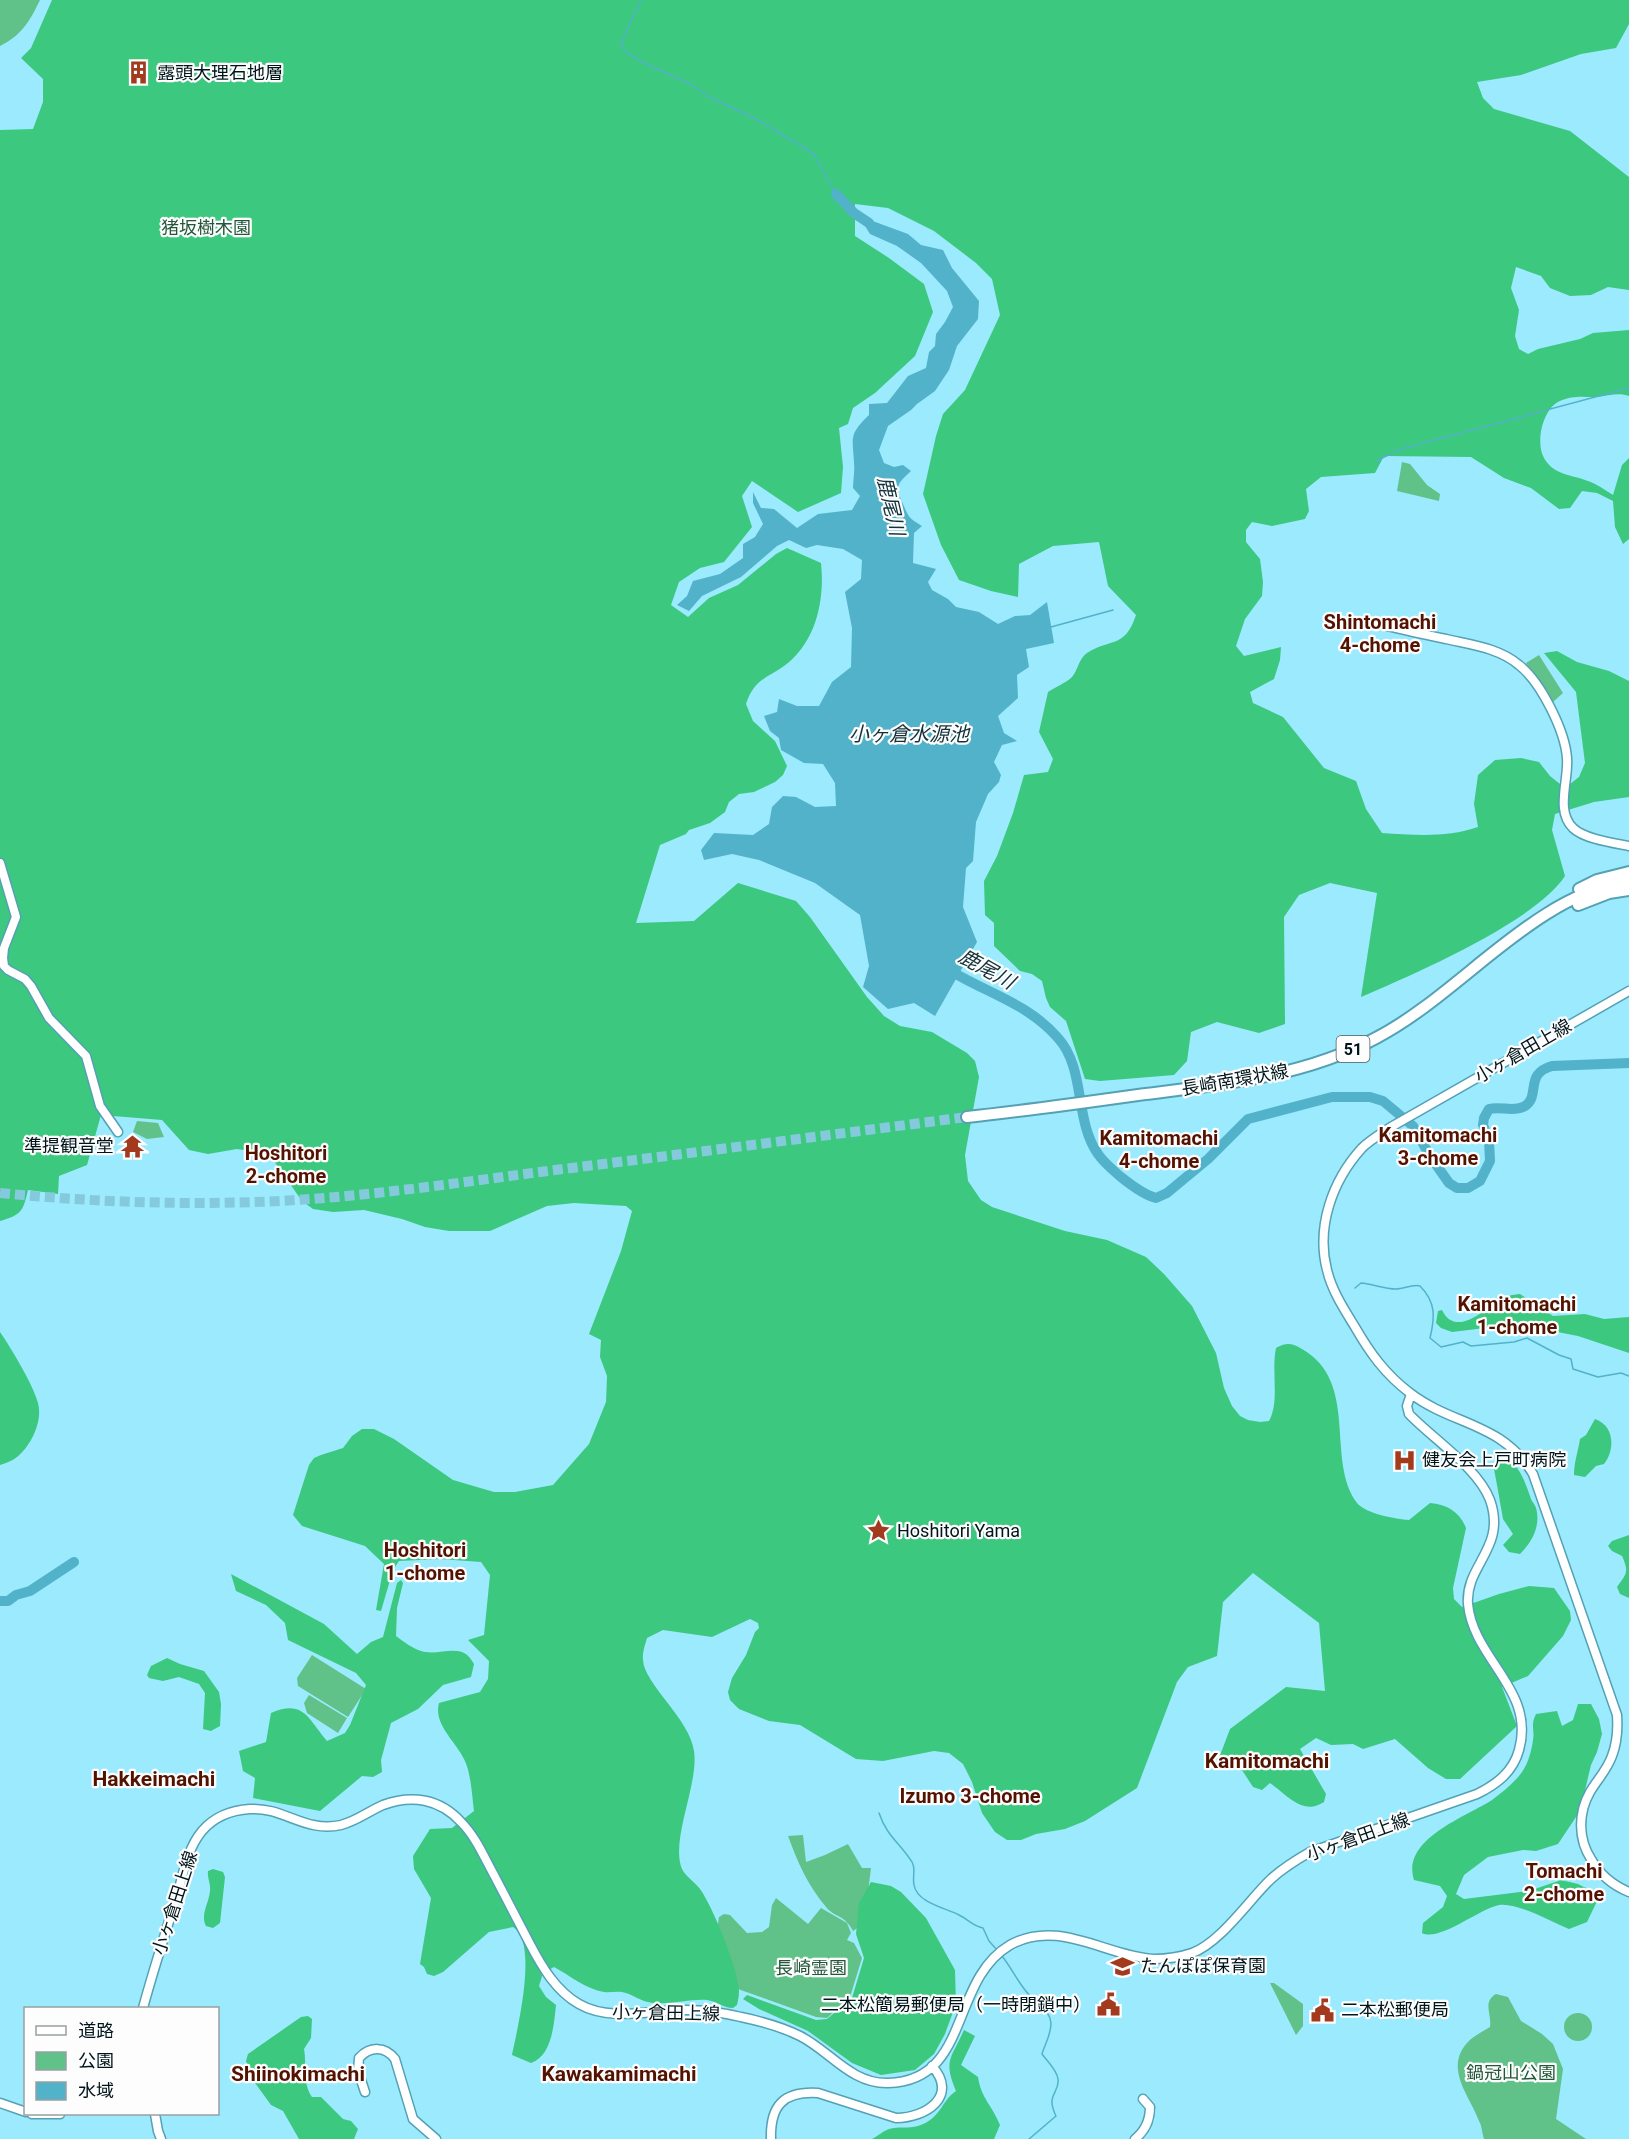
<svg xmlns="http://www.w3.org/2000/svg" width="1629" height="2139" viewBox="0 0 1629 2139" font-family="Roboto,'Noto Sans JP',sans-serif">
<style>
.green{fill:#60c288}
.forest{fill:#3cc87e}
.water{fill:#52b2c9}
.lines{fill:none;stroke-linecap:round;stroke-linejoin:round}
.stream{stroke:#52b2c9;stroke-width:1.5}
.river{stroke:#52b2c9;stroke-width:10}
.highway-tunnel{stroke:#85cadc;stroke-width:10;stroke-dasharray:10 5;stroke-linecap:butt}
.secondary-casing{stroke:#54a1b4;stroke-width:11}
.highway-casing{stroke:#54a1b4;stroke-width:14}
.secondary{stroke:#fff;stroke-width:8}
.highway{stroke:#fff;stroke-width:10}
.labels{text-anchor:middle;stroke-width:4.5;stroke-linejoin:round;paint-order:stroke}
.shield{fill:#fdfdfd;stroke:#4c5b5f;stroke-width:1.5}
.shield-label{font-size:16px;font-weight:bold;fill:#00151b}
.poi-label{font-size:18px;fill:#00151b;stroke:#fdfdfd;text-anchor:start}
.park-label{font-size:18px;fill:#235739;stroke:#fdfdfd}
.street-label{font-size:18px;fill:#00151b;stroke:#fdfdfd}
.water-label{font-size:20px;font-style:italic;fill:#133139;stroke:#fdfdfd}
.neighbourhood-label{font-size:20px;font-weight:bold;fill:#541201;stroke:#fdfdfd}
.quarter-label{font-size:21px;font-weight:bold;fill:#541201;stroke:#fdfdfd}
</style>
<rect width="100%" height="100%" fill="#9ceafe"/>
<!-- green -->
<path class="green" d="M0 0H40C30 21 21 36 0 46Z
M1402 462 1410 464 1427 485 1440 494 1439 501 1397 491Z
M1539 655 1563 693 1553 702 1526 663Z
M137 1121 158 1123 164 1137 147 1139 133 1132Z
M312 1655 366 1689 348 1717 298 1686 297 1678Z
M309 1695 347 1718 338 1733 307 1713 304 1703Z
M803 1835 806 1862 825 1855 848 1844 862 1868H871L868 1892 860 1926 853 1931C844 1914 835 1918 826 1907 807 1884 798 1863 788 1836Z
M776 1898 808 1924 821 1908 847 1923 851 1933 847 1940 854 1943 862 1958 850 1997 827 2018 816 2017 738 1989 716 1938 719 1917 724 1914 730 1915 747 1933 762 1932 769 1927 772 1905Z
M1270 1983H1274L1303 2004V2026L1296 2035Z
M1496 1994 1508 1997 1521 2021 1542 2034 1553 2044 1563 2069 1556 2119 1586 2139H1484C1482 2133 1482 2126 1479 2121 1470 2096 1444 2069 1467 2043 1473 2036 1482 2032 1490 2027 1492 2014 1482 2002 1496 1994Z
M1564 2027a14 14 0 1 1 28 0a14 14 0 1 1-28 0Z"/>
<!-- forest -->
<path class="forest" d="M52 0H1629V24L1616 48 1581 54 1521 75 1477 82 1483 98 1494 109 1570 131 1629 177V290L1608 287 1591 295 1570 296 1550 288 1541 276 1516 267 1511 288 1519 310 1515 336 1519 349 1528 354 1538 349 1580 339 1593 333 1629 330V396C1619 392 1608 396 1597 397 1584 397 1573 395 1560 401 1543 408 1535 442 1544 458 1553 475 1573 475 1588 481 1597 484 1605 490 1613 495L1622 465 1629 458V539L1623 544 1615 527 1613 501 1597 493 1582 491 1570 508 1559 509 1531 488 1504 478 1471 457 1384 456 1375 473 1321 477 1306 489 1309 511 1305 519 1272 526 1252 522 1246 530V542L1260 559 1263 582 1262 596 1245 619 1236 646 1244 656 1281 647 1280 660 1274 679 1250 692 1253 703 1283 717 1324 768 1356 781 1366 809 1382 833C1414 835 1447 838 1478 827L1474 804 1478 775 1495 760 1521 758 1539 762 1550 776 1565 788 1579 777 1585 763 1576 692 1544 653 1557 651 1577 662 1609 671 1629 681V797L1594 802 1555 814 1552 830 1565 876C1535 922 1414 974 1361 997L1377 893 1330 883 1299 895 1284 917 1285 1024 1259 1033 1217 1022 1191 1032 1187 1061 1174 1075 1100 1081 1085 1079 1066 1021 1050 1007 1046 998 1042 981 1032 974 1020 971 994 946V923L985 915 984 881 997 856 1013 813 1024 775 1048 772 1053 759 1039 732 1048 692C1055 687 1066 683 1072 677 1078 670 1079 658 1087 653 1110 638 1125 649 1136 615L1108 586 1099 542 1053 546 1019 564 1018 597 991 591 959 580 941 545 923 494 936 436 943 414 965 390 1000 315 992 279 976 263 934 231 888 208 855 204V236L889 258 924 284 933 312 915 356 875 393 853 408 848 424 839 428 843 467 841 493 798 512 752 481 742 496 752 527 724 562 700 568 679 582 671 605 688 617 709 598 738 585 776 554 787 548 821 563C825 600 816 643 784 666 765 679 754 680 746 704L753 721 775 741 787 766 783 775 775 782 754 792 739 794 729 802 725 812 710 823 689 830 686 834 660 845 636 923 694 921 738 883 796 901 810 917 867 997 884 1016 900 1026 932 1032 967 1053 975 1061 979 1077 965 1155 968 1181 981 1200 992 1207 1065 1231 1107 1240 1146 1257 1164 1274 1192 1306 1216 1353 1224 1388 1232 1406 1240 1416 1248 1420 1260 1422 1269 1421C1280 1401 1271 1372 1276 1348 1286 1342 1292 1343 1302 1349 1360 1382 1325 1460 1357 1503 1366 1514 1396 1519 1409 1520L1430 1503C1446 1504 1460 1512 1466 1528L1453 1588 1454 1599 1462 1607 1499 1594 1529 1586 1554 1588 1570 1611 1571 1620 1563 1636 1528 1676 1502 1687 1517 1726 1460 1779H1446L1428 1768 1395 1739 1363 1749 1353 1744 1331 1745 1316 1738 1300 1749 1326 1794 1324 1802C1303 1816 1287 1795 1270 1783L1262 1790 1253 1787 1240 1767 1219 1758 1230 1729 1286 1687 1325 1691 1319 1623 1253 1573 1223 1602 1217 1656 1188 1667 1177 1682 1137 1788 1085 1821 1065 1829 1036 1834 1021 1840H1007L995 1832 982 1813 972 1782 963 1764 949 1753 934 1751 883 1761 856 1759 800 1725 769 1721 739 1709 730 1700 728 1692 732 1678 746 1655 755 1632 759 1628 758 1623 750 1619 712 1637 663 1630 647 1638C645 1645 642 1653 643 1660 644 1684 690 1719 694 1751 699 1784 670 1840 682 1869 685 1876 695 1882 700 1889 713 1907 738 1969 739 1991 739 1996 738 2001 737 2005L733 2008C723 2008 717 2001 707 2000 690 1999 674 2004 656 2003 644 2003 637 1997 626 1993 618 1990 611 1993 604 1992 586 1989 569 1975 554 1967L543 1973 539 1986 546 1997 556 2005C554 2024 552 2056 531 2063L512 2055C517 2030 539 1942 513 1927L489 1932 443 1972 434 1976 427 1974 424 1967 420 1964 431 1898 414 1869 413 1856 430 1829 452 1828 474 1811C472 1796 471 1772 464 1759 456 1742 433 1724 439 1703L480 1692 488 1679 489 1661 468 1640 484 1635 490 1575 481 1562 440 1559 399 1561 393 1570 381 1611 376 1610 384 1564 365 1546 302 1526 293 1515 309 1465 314 1458 321 1455 343 1448 352 1436 362 1429H374L394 1439 453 1480 494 1492H515L553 1485 589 1444 606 1402 607 1376 600 1357 601 1340 589 1334 621 1251 632 1211 626 1206 574 1203 547 1206 490 1231H449L425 1227 402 1219 364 1210 333 1212 313 1209 302 1201 269 1154 237 1149 208 1154 189 1150 162 1120 101 1115 87 1165 59 1176 58 1194 28 1190C23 1212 21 1215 0 1221V130L33 129 43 102V79L21 58 31 48Z
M1520 1294 1553 1316 1585 1314 1604 1319 1629 1317V1353L1578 1336 1506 1322 1485 1328 1452 1332 1441 1328 1436 1323 1438 1311 1442 1310C1456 1339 1486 1308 1501 1299 1507 1295 1513 1295 1520 1294Z
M0 1332C11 1348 33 1384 38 1403 43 1421 31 1446 17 1457 12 1461 6 1463 0 1465Z
M1595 1419C1615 1426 1615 1450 1604 1464L1596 1466 1585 1477 1574 1475C1574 1462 1578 1452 1580 1439L1586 1435Z
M1500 1460H1510C1521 1470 1525 1482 1530 1496 1531 1501 1535 1504 1536 1508 1541 1526 1532 1542 1520 1554L1509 1552 1503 1545 1513 1534 1503 1519 1497 1485 1494 1469Z
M1629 1535V1598L1620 1594 1617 1587C1627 1573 1629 1572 1622 1556L1612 1551 1608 1546 1612 1541Z
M231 1574 324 1624 357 1654 371 1642 383 1637 397 1583 401 1580 403 1583 397 1608 396 1636C404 1642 412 1648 421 1651 441 1657 462 1640 474 1664L471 1677 443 1685 418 1709 391 1723 381 1760 382 1772 373 1777 362 1776 320 1811 253 1798 255 1778 243 1771 239 1751 266 1742 271 1713C304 1699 308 1719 327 1741L345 1733 350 1725 366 1685 356 1673 288 1640 285 1623 266 1605 236 1591Z
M167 1658 180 1664 204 1671 219 1692 221 1704 220 1726 211 1731 203 1729 205 1693 199 1684 179 1677 163 1681 149 1678 147 1675 151 1666Z
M1578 1704H1591L1599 1719 1602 1734 1597 1752 1591 1765 1580 1811 1558 1844 1536 1851 1523 1850 1488 1857 1464 1875 1456 1894 1464 1899 1529 1891 1561 1880 1578 1884 1600 1895 1587 1922 1569 1929C1551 1922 1517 1902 1499 1905 1479 1909 1439 1942 1422 1933L1423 1923 1443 1907 1447 1896 1440 1886 1414 1880C1401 1839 1466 1817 1492 1800 1504 1791 1518 1780 1525 1767 1529 1760 1532 1748 1533 1740 1535 1729 1530 1726 1536 1714L1557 1711 1562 1726 1573 1720Z
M213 1869 223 1872 225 1877 220 1923 213 1928 206 1926C200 1915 209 1903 210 1891 211 1884 207 1878 208 1871Z
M871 1882 891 1886 901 1892 926 1918 955 1970 956 2004 945 2034 934 2054 915 2070 881 2075 852 2063 808 2031 759 2009 743 1999 747 1995 816 2020 827 2019 852 1998 864 1958 856 1934 859 1903Z
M308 2016 312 2019 311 2038 304 2049C307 2066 302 2082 312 2097H321L343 2119 351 2121 358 2129 354 2139H299L283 2111 271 2105 253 2080 246 2061 248 2054 301 2017Z
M964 2030 975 2036 961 2065 978 2077C981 2098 992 2105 1000 2125L994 2139H872C878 2136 883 2131 889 2129 898 2126 909 2129 918 2126 941 2119 941 2101 956 2091 943 2060 951 2059 964 2030Z"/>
<!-- water -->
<path class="water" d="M859 216 908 234 921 245 943 250 952 268 979 301 978 319 957 346 949 370 935 391 917 404 911 410 888 426 879 450 884 463 894 467 903 465 911 471C896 485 895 486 903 504 909 518 909 518 922 526L914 533 913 563 936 569 928 582 932 590 948 599 956 607 979 612 998 624 1015 616 1030 615 1047 602 1054 643 1026 649 1029 667 1017 675 1018 698 998 716 1004 733 1017 741 1002 745 994 762 1001 775 999 782 988 794 976 822 973 861 966 868 963 907 977 942 935 1016 914 1003 888 1009 863 987 869 966 860 915 815 883 759 860 732 854 704 860 701 850 714 833 753 835 769 824 772 807 783 796 796 797 815 807 836 806 835 783 823 764 804 763 781 750 779 738 770 731 764 716 777 712 779 699 797 706H819L832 682 851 667 852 628 845 592 861 579 862 560 843 549 817 545 806 548 789 540 777 546 741 577 702 596 689 611 677 605 687 596 693 581 720 574 743 558V544L755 537 763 524 753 503V492L761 508 774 509 797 528 818 514 852 510 860 496 853 488C853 480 855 471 854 463 853 438 848 435 869 415V404L887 403 908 376 926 368 929 352 935 346 936 334 945 322 953 307 947 291 921 263 897 246 870 234Z"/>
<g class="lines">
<!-- stream -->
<path class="stream" d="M641 0 620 45 630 55 654 68 691 84 707 96 754 118 813 153 836 194
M1376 461 1401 449 1629 388
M1051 627 1113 610
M1355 1288 1361 1283C1373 1284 1384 1289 1396 1289 1404 1289 1412 1284 1420 1286 1436 1302 1435 1317 1430 1338L1441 1347 1463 1342 1471 1346 1514 1342 1527 1338 1559 1355 1571 1359 1573 1369 1598 1377 1621 1373 1629 1376
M879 1813C886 1834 898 1842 910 1859 917 1867 912 1876 914 1885 917 1903 946 1908 959 1915 968 1919 972 1926 983 1928L989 1941 997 1950
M1002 1956C1014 1971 1020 1988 1035 2001 1042 2008 1050 2012 1051 2023 1051 2035 1045 2044 1042 2054 1047 2061 1057 2070 1058 2079 1060 2094 1045 2093 1056 2116L1029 2139"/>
<!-- river -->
<path class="river" d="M836 194 854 213 869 223
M946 968C983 992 1027 1002 1058 1038 1086 1069 1074 1120 1098 1154 1104 1163 1113 1170 1121 1177 1131 1185 1144 1195 1156 1198L1167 1193 1208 1159 1248 1119 1332 1097H1370L1383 1101 1413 1126 1430 1156 1449 1183 1457 1188H1468L1480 1181 1490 1161 1489 1140 1483 1125 1484 1118 1489 1109C1500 1106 1513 1112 1523 1107 1542 1098 1523 1074 1552 1066L1629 1063
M0 1601H8L16 1595 30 1591 74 1562"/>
<!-- highway-tunnel -->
<path class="highway-tunnel" d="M0 1193C84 1201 169 1205 254 1202 354 1199 455 1183 555 1170 692 1153 829 1135 967 1117"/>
<defs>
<path id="secondary" d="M1370 622C1396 628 1421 634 1446 639 1472 645 1499 648 1519 665 1541 682 1565 731 1567 758 1569 780 1555 811 1573 828 1584 839 1614 843 1629 846
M0 863 16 917 4 948 3 958 4 966 8 970 25 979 31 986 49 1018 86 1056 100 1106 118 1132
M1629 991 1391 1127C1382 1133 1370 1140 1362 1148 1332 1181 1316 1227 1327 1270 1332 1291 1344 1309 1355 1327 1370 1353 1385 1374 1410 1393 1453 1426 1502 1422 1533 1474L1617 1715C1618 1729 1617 1743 1612 1756 1607 1770 1597 1780 1590 1792 1578 1813 1578 1839 1591 1859 1600 1875 1612 1885 1629 1892
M143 2008C153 1971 165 1934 177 1896 183 1875 187 1849 202 1831 214 1817 232 1810 250 1809 284 1807 305 1833 341 1825 357 1821 369 1811 383 1805 412 1794 440 1799 461 1822 476 1837 484 1857 494 1875 506 1898 518 1921 530 1944 542 1967 556 1991 579 2004 610 2022 652 2010 686 2010 704 2010 724 2013 741 2017 760 2021 782 2027 800 2036 830 2051 851 2084 888 2083 971 2081 949 1981 1010 1945 1058 1918 1105 1956 1154 1959 1166 1959 1180 1957 1192 1953 1220 1943 1249 1900 1271 1879 1283 1868 1296 1860 1310 1852L1477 1794C1497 1784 1513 1772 1519 1750 1536 1690 1473 1659 1468 1604 1465 1565 1507 1548 1490 1500 1478 1468 1433 1439 1409 1414L1407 1406 1411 1394
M365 2092 358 2071 359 2058C370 2046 385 2046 395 2059L413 2119 436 2139
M0 2103 26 2112
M32 2114H60
M155 2114 158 2131 161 2139
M771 2139C770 2105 784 2091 818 2093L896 2118C926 2118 959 2096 932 2066
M1135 2139C1145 2131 1150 2120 1150 2107L1143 2099"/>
<path id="highway" d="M1579 889 1597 880 1629 872
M1578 905 1609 893 1629 890
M967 1117C1024 1111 1081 1103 1138 1095 1218 1085 1304 1077 1376 1038 1462 993 1530 898 1629 880"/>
</defs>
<!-- secondary casing -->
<use href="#secondary" class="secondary-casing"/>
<!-- highway casing -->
<use href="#highway" class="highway-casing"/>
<!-- secondary -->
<use href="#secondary" class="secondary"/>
<!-- highway -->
<use href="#highway" class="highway"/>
</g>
<!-- icons -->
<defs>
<symbol id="building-bare" viewBox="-9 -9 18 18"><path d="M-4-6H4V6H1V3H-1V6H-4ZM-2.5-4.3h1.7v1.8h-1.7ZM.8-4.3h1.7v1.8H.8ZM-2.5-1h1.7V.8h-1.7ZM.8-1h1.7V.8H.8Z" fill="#a33a1e" stroke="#fdfdfd" stroke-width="2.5" paint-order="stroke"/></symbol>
<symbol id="temple-bare" viewBox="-9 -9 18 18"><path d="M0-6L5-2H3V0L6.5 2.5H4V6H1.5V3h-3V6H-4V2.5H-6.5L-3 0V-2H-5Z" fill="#a33a1e" stroke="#fdfdfd" stroke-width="2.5" paint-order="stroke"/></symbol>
<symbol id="hospital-bare" viewBox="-9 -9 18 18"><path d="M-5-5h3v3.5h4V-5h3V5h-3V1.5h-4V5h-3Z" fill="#a33a1e" stroke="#fdfdfd" stroke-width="2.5" paint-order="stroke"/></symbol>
<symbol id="sight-bare" viewBox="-9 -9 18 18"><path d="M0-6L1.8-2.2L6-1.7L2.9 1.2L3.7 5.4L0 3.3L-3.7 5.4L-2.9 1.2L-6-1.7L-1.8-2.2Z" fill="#a33a1e" stroke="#fdfdfd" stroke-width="2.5" paint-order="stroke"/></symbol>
<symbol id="school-bare" viewBox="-9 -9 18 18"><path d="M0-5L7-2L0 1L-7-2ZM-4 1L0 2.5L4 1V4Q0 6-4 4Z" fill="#a33a1e" stroke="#fdfdfd" stroke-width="2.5" paint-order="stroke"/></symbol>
<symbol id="civic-bare" viewBox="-9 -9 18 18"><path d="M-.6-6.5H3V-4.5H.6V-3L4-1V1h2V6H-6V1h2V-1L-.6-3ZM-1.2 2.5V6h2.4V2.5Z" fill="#a33a1e" stroke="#fdfdfd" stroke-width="2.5" paint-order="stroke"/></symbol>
</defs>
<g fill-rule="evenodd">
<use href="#building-bare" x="122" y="56" width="33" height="33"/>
<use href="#temple-bare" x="116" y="1130" width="33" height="33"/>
<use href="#hospital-bare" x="1388" y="1444" width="33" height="33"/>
<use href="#sight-bare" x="862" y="1514" width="33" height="33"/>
<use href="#school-bare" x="1106" y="1950" width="33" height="33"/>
<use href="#civic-bare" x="1092" y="1988" width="33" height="33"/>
<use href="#civic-bare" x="1306" y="1994" width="33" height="33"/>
</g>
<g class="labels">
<!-- shield labels -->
<rect class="shield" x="1336.5" y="1036" width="33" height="26" rx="4.5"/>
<g class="shield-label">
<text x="1353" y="1055">51</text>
</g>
<!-- poi labels -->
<g class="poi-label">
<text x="157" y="79">露頭大理石地層</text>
<text x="114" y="1152" text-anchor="end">準提観音堂</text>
<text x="1422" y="1466">健友会上戸町病院</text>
<text x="897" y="1537">Hoshitori Yama</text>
<text x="1140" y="1972">たんぽぽ保育園</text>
<text x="1091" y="2011" text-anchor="end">二本松簡易郵便局（一時閉鎖中）</text>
<text x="1341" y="2016">二本松郵便局</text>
</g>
<!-- park labels -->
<g class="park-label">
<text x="206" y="234">猪坂樹木園</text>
<text x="811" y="1974">長崎霊園</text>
<text x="1511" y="2079">鍋冠山公園</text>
</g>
<!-- street labels -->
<g class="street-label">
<text transform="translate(1523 1051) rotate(-30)" y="6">小ヶ倉田上線</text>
<text transform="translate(1235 1080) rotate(-10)" y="6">長崎南環状線</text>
<text transform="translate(1358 1837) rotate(-20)" y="6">小ヶ倉田上線</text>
<text transform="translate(175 1903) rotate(-72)" y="6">小ヶ倉田上線</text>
<text transform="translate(666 2013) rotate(1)" y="6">小ヶ倉田上線</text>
</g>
<!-- water labels -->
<g class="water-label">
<text transform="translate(891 506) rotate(77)" y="7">鹿尾川</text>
<text x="909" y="741">小ヶ倉水源池</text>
<text transform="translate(987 969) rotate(29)" y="7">鹿尾川</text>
</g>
<!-- neighbourhood labels -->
<g class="neighbourhood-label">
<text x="1380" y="629">Shintomachi<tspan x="1380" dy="23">4-chome</tspan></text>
<text x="1438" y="1142">Kamitomachi<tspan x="1438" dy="23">3-chome</tspan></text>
<text x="1159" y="1145">Kamitomachi<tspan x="1159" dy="23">4-chome</tspan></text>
<text x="286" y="1160">Hoshitori<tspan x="286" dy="23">2-chome</tspan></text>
<text x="1517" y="1311">Kamitomachi<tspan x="1517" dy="23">1-chome</tspan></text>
<text x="425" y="1557">Hoshitori<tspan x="425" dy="23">1-chome</tspan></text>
<text x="970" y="1803">Izumo 3-chome</text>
<text x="1564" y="1878">Tomachi<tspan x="1564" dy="23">2-chome</tspan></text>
</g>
<!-- quarter labels -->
<g class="quarter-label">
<text x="1267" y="1768">Kamitomachi</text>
<text x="154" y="1786">Hakkeimachi</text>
<text x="298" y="2081">Shiinokimachi</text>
<text x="619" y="2081">Kawakamimachi</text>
</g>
</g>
<!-- legend -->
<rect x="24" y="2007" width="195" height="108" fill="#fdfdfd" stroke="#98a0a3" stroke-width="1.5"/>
<rect x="36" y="2026" width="30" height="9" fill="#ffffff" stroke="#98a0a3" stroke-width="1.5"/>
<text x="78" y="2037" font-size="18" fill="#00151b">道路</text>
<rect x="36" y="2052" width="30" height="18" fill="#60c288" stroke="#98a0a3" stroke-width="1.5"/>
<text x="78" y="2067" font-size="18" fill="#00151b">公園</text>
<rect x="36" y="2082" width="30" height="18" fill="#52b2c9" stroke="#98a0a3" stroke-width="1.5"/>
<text x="78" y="2097" font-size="18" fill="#00151b">水域</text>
</svg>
